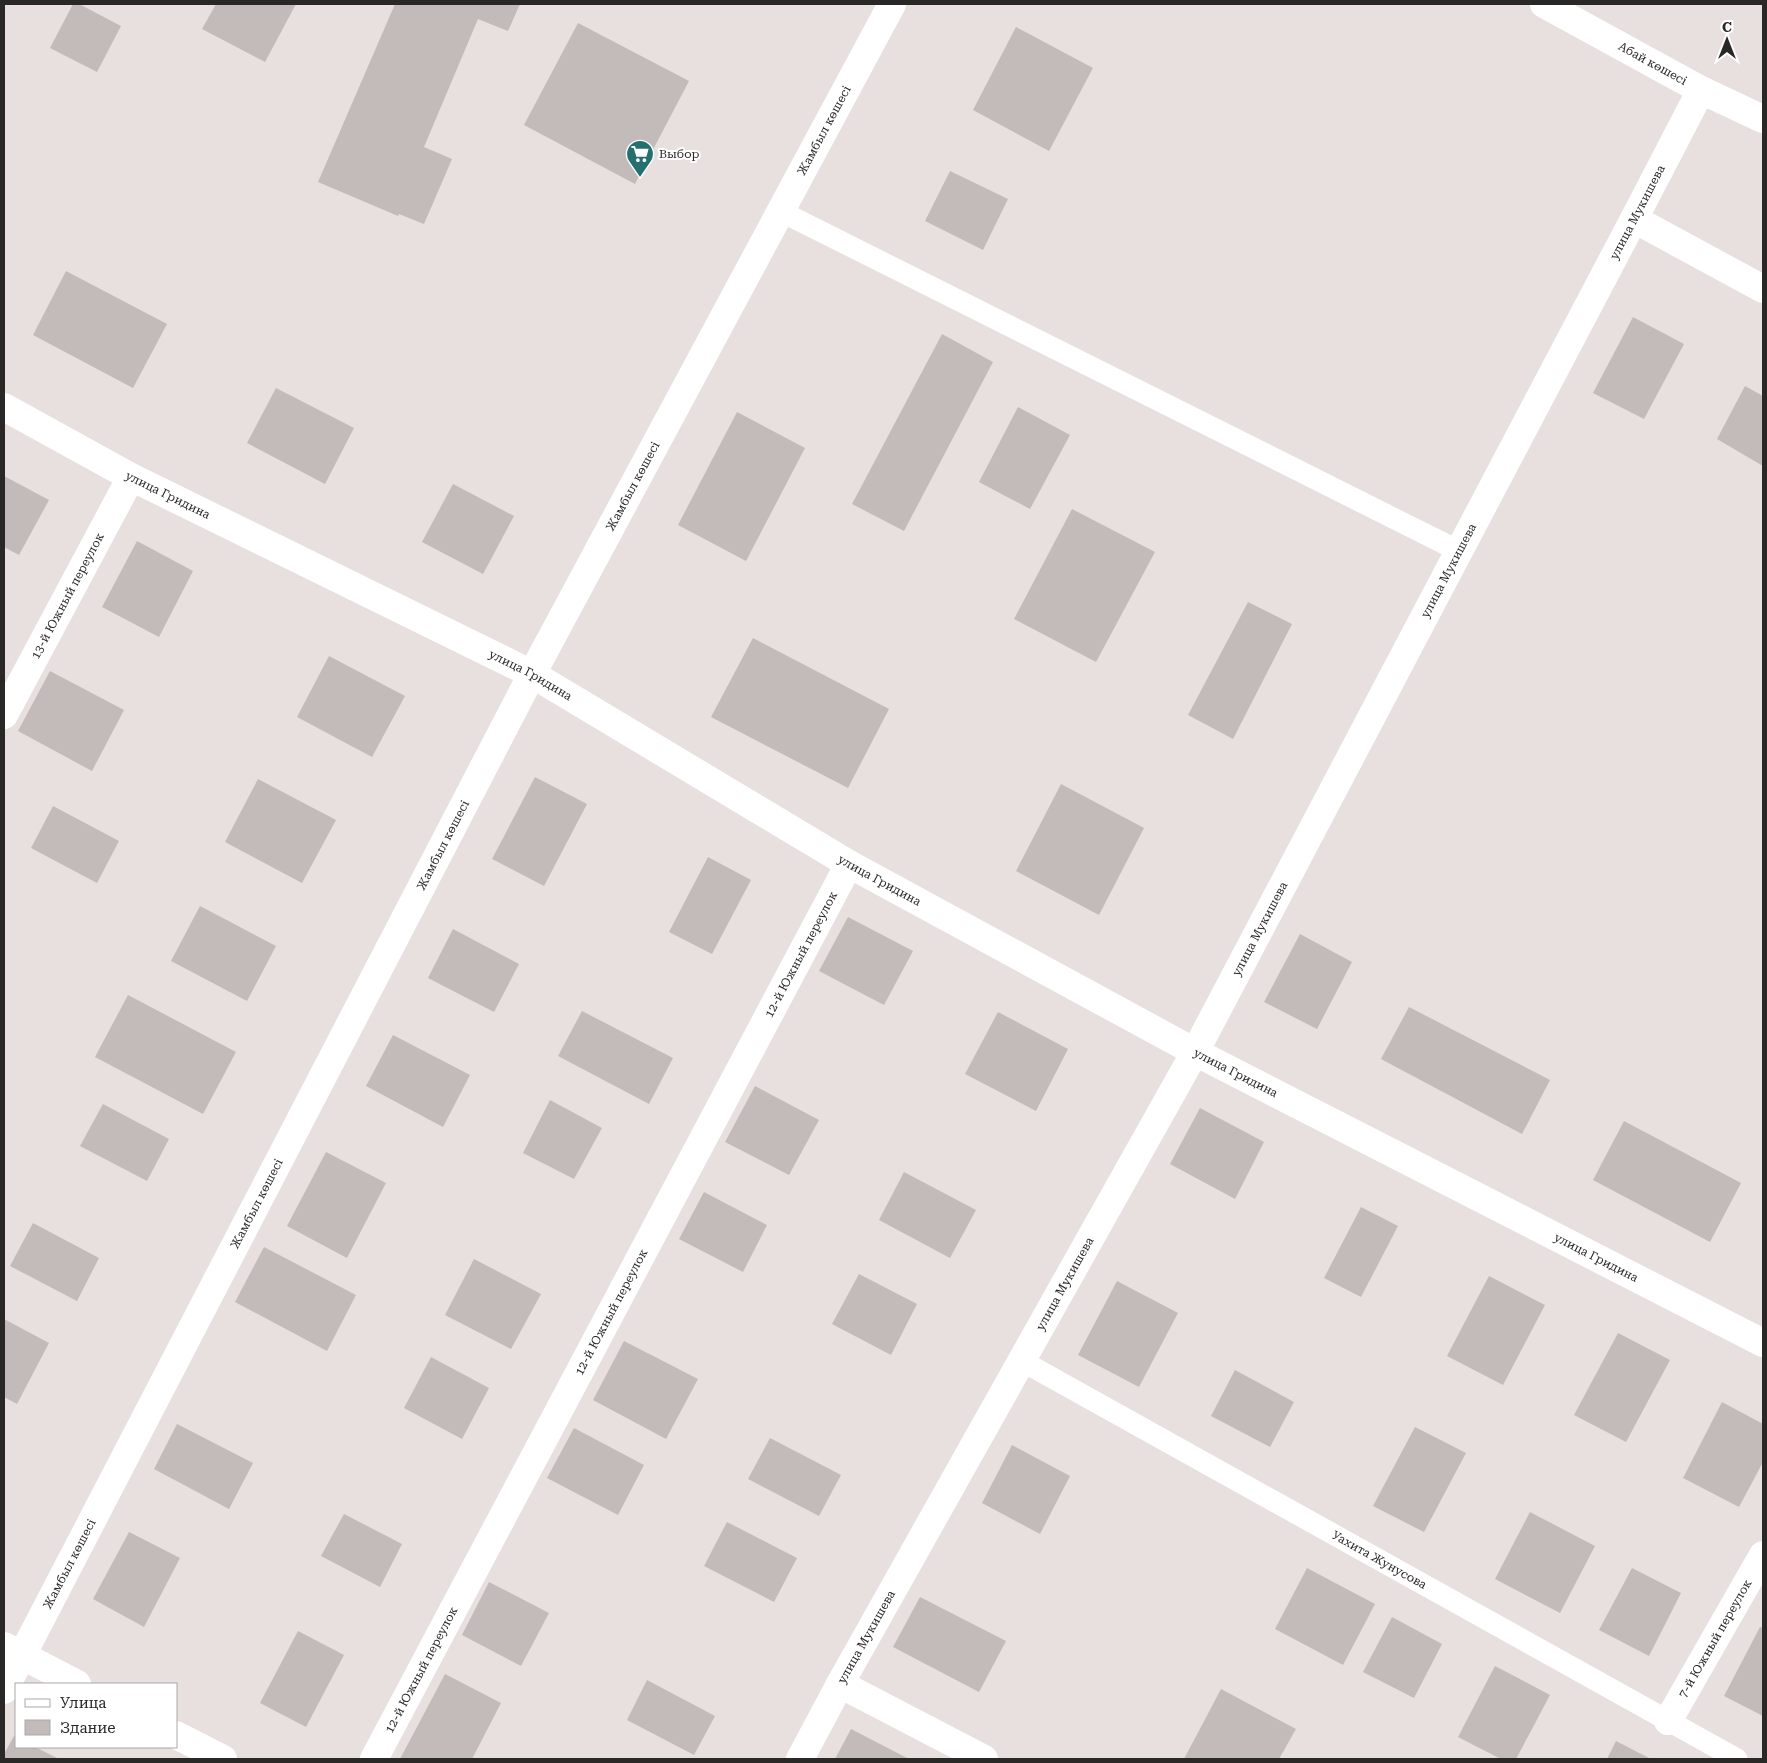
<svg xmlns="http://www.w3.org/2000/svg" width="1767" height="1763" viewBox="0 0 1767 1763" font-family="'Roboto Serif',serif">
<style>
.building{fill:#c3baba}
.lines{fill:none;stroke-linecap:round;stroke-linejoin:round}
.service{stroke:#fff;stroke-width:21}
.minor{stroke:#fff;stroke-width:28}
.tertiary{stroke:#fff;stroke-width:28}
.labels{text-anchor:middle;stroke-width:4;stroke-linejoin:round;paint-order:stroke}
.street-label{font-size:12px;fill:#2a2727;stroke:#fff}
.poi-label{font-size:12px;fill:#2a2727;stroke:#fff;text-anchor:start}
</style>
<rect width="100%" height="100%" fill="#e8dfdf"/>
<!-- building -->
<path class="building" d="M73 4H79L121 26 97 72 50 48Z
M216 4H296L265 62 202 29Z
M395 4H520L508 31 478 19 424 147 452 159 424 224 399 214 398 216 318 182Z
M578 23 689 81 635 184 524 125Z
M1016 27 1093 68 1049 151 973 110Z
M950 171 1008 199 983 250 925 221Z
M66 271 167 324 133 388 33 335Z
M1633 317 1684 344 1644 419 1593 393Z
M942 334 993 362 904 531 852 504Z
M1745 386 1763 396V466L1717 439Z
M276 388 354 428 325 484 247 443Z
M1018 407 1070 435 1030 509 979 482Z
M737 412 805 448 746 561 678 525Z
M4 476 49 500 19 555 4 547Z
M453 484 514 516 483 574 422 542Z
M1072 509 1155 552 1096 662 1014 619Z
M137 541 193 571 159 637 102 607Z
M1248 602 1292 624 1233 739 1188 715Z
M753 638 889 709 848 788 711 717Z
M329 656 405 696 372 757 297 717Z
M50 671 124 710 92 771 18 731Z
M535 777 587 804 544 886 492 859Z
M258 779 336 820 302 883 225 842Z
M1061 784 1144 828 1099 915 1016 871Z
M53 806 119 841 97 883 31 848Z
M708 857 751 880 712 954 669 932Z
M200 906 276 946 247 1001 171 961Z
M848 917 913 951 884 1005 819 971Z
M453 929 519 964 494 1012 428 978Z
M1300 934 1352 962 1317 1029 1264 1002Z
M128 995 236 1052 203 1114 95 1057Z
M1409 1007 1550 1080 1522 1134 1381 1059Z
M582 1011 673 1058 649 1104 558 1056Z
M998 1012 1068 1049 1036 1111 965 1074Z
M393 1035 470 1075 443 1127 366 1086Z
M755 1086 819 1120 789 1175 725 1142Z
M550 1100 602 1128 574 1179 523 1153Z
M103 1104 169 1139 147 1181 80 1146Z
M1200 1108 1264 1142 1235 1199 1170 1164Z
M1624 1121 1741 1183 1710 1242 1593 1180Z
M326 1152 386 1183 347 1258 287 1226Z
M904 1172 976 1210 950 1258 879 1220Z
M704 1192 767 1225 743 1272 679 1239Z
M1361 1207 1398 1226 1361 1297 1324 1278Z
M33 1223 99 1258 77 1301 10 1266Z
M264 1247 356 1295 327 1351 235 1302Z
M474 1259 541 1294 511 1349 445 1315Z
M859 1274 917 1304 891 1355 832 1324Z
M1489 1276 1545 1305 1503 1385 1447 1356Z
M1117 1281 1178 1313 1139 1387 1078 1355Z
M4 1319 49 1343 17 1404 4 1397Z
M1618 1333 1670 1360 1626 1442 1574 1415Z
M624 1341 698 1379 666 1439 593 1400Z
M431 1357 489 1388 462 1439 404 1408Z
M1235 1370 1294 1402 1270 1447 1211 1416Z
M1722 1402 1763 1424V1462L1739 1507 1683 1478Z
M177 1424 253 1463 229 1509 154 1469Z
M1415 1427 1466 1453 1424 1532 1373 1506Z
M574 1428 644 1465 618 1515 547 1478Z
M770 1438 841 1475 819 1516 748 1479Z
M1012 1445 1070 1476 1040 1534 982 1503Z
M1530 1512 1595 1546 1560 1613 1495 1579Z
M344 1514 402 1544 380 1587 321 1556Z
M727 1522 797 1558 774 1602 704 1566Z
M129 1532 180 1558 144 1627 93 1599Z
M1307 1568 1375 1604 1343 1665 1275 1629Z
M1632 1568 1681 1593 1649 1656 1599 1630Z
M489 1582 549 1613 521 1666 462 1635Z
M920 1597 1006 1641 979 1692 893 1647Z
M1392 1617 1442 1644 1414 1698 1363 1672Z
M1760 1627 1763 1628V1716L1724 1696Z
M298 1631 344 1655 306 1727 260 1703Z
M1495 1666 1550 1695 1516 1759H1501L1458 1737Z
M445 1674 501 1703 472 1759H400Z
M647 1680 715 1716 694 1755 627 1720Z
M1221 1689 1296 1729 1279 1759H1184Z
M851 1729 909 1759H835Z
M14 1736 16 1737V1747H35L59 1759H4V1754Z
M1616 1741 1651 1759H1607Z"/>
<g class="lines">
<!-- service -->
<g class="service">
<path d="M780 211 1459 551"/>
<path id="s1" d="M1022 1361 1737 1759"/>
</g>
<!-- minor -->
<g class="minor">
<path d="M1634 219 1763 289"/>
<path id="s2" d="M4 407 131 477 532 674 849 864 1195 1052 1763 1343"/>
<path id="s3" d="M4 715 131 477"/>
<path d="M4 1646 77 1684"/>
<path d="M840 1684 984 1759"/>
<path id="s4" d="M4 1690 532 674 892 4"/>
<path id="s5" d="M1668 1721 1763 1555"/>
<path d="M176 1735 223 1759"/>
<path id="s6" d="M374 1759 849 864"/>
<path id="s7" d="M800 1759 840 1684 1195 1052 1634 219 1701 90"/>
</g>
<!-- tertiary -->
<path class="tertiary" id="s8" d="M1544 4 1701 90 1763 119"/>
</g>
<!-- icons -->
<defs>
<symbol id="supermarket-pin" viewBox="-11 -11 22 30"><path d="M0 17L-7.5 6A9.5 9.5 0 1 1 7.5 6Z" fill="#246f70" stroke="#fff"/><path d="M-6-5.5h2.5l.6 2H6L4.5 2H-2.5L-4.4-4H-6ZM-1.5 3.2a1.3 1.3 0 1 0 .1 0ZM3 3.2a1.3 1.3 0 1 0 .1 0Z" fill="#fff"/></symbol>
</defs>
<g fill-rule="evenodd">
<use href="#supermarket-pin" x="624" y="138" width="32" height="43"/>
</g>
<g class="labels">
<!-- street labels -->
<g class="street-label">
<text dy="4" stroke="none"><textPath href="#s8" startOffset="124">Абай көшесі</textPath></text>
<text dy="4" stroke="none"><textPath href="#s4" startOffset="1762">Жамбыл көшесі</textPath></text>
<text dy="4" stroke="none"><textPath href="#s7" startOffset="1759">улица Мукишева</textPath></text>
<text dy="4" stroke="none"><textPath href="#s4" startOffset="1358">Жамбыл көшесі</textPath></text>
<text dy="4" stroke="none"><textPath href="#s2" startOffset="186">улица Гридина</textPath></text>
<text dy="4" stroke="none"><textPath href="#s7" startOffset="1354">улица Мукишева</textPath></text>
<text dy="4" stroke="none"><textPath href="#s3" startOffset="135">13-й Южный переулок</textPath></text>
<text dy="4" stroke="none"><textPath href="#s2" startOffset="591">улица Гридина</textPath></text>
<text dy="4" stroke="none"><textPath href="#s4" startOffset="952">Жамбыл көшесі</textPath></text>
<text dy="4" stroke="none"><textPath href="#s2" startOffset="996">улица Гридина</textPath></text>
<text dy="4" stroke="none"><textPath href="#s7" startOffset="949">улица Мукишева</textPath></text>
<text dy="4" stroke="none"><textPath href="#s6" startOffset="911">12-й Южный переулок</textPath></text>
<text dy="4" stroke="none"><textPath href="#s2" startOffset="1401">улица Гридина</textPath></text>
<text dy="4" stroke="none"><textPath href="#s4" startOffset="548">Жамбыл көшесі</textPath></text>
<text dy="4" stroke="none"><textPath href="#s2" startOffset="1806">улица Гридина</textPath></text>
<text dy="4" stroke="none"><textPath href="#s7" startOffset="544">улица Мукишева</textPath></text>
<text dy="4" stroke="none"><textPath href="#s6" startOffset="506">12-й Южный переулок</textPath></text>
<text dy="4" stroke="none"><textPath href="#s1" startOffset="409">Уахита Жунусова</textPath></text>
<text dy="4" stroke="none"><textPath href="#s4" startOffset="142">Жамбыл көшесі</textPath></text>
<text dy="4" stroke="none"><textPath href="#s7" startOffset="139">улица Мукишева</textPath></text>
<text dy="4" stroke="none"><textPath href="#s5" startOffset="95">7-й Южный переулок</textPath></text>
<text dy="4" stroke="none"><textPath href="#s6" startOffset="101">12-й Южный переулок</textPath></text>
</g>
<!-- poi labels -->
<g class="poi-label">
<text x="659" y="158">Выбор</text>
</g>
</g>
<!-- border -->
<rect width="1767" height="1763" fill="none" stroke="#2a2727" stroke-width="10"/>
<!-- legend -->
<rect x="15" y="1683" width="162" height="65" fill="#ffffff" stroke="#aaa9a9"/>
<rect x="25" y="1699" width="25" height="8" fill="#ffffff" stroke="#aaa9a9"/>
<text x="60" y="1708" font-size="15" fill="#2a2727">Улица</text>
<rect x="25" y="1720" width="25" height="15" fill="#c3baba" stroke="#aaa9a9"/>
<text x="60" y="1733" font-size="15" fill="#2a2727">Здание</text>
<!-- north arrow -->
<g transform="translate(1727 40)" stroke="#ffffff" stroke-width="4" paint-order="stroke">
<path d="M0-4L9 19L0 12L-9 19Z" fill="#2a2727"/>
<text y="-8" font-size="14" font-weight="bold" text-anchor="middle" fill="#2a2727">С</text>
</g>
</svg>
